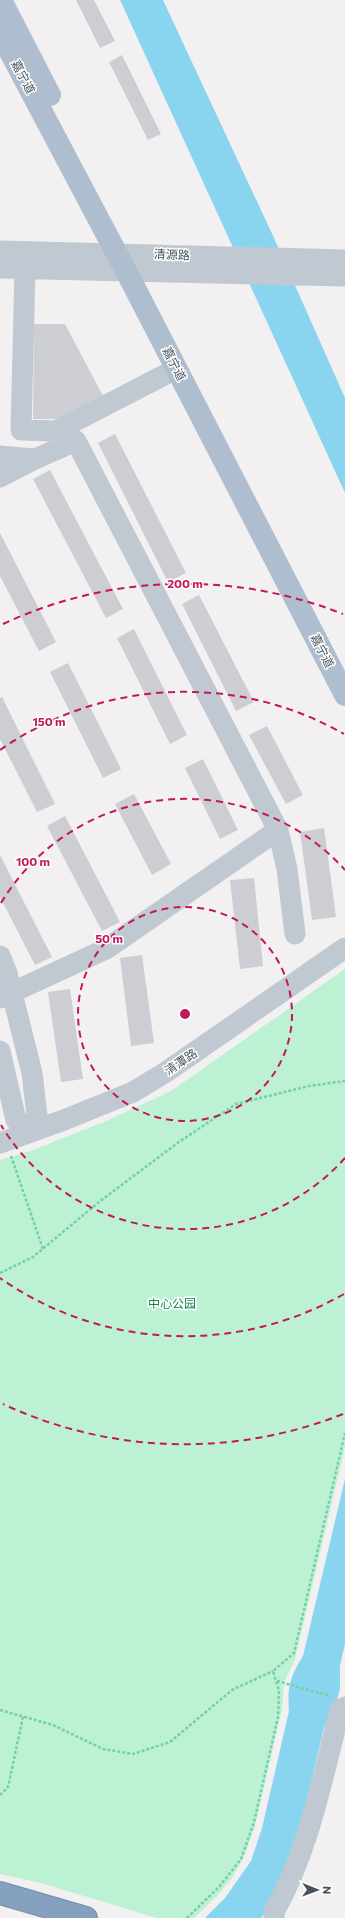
<svg xmlns="http://www.w3.org/2000/svg" width="345" height="1918" viewBox="0 0 345 1918" font-family="Commissioner,'Noto Sans SC',sans-serif">
<style>
.green{fill:#bdf1d3}
.water{fill:#89d5ef}
.building{fill:#ccced4}
.lines{fill:none;stroke-linecap:round;stroke-linejoin:round}
.highway-casing{stroke:#718bac;stroke-width:24}
.path{stroke:#74d0a6;stroke-width:2.5;stroke-dasharray:3 2;stroke-linecap:butt}
.minor{stroke:#c0c9d2;stroke-width:21}
.major{stroke:#afbecf;stroke-width:22}
.highway{stroke:#86a0c0;stroke-width:22}
.ring{fill:none;stroke:#c2185b;stroke-width:2;stroke-dasharray:7 5}
.labels{text-anchor:middle;stroke-width:3;stroke-linejoin:round;paint-order:stroke}
.street-label{font-size:12px;fill:#47525e;stroke:#fff}
.park-label{font-size:12px;fill:#158250;stroke:#fff}
.centre{fill:#c2185b;stroke:#fff;stroke-width:2}
.ring-label{font-size:12px;text-anchor:middle;font-weight:bold;fill:#c2185b;stroke:#fff;stroke-width:3;stroke-linejoin:round;paint-order:stroke}
</style>
<rect width="100%" height="100%" fill="#f2f0f0"/>
<!-- green -->
<path class="green" d="M345 969V1447L295 1659 284 1683 282 1709 255 1826 244 1857 232 1878 218 1895 194 1918H157L41 1883 0 1874V1160L33 1150 104 1122 171 1091Z"/>
<!-- water -->
<path class="water" d="M120 0H163L274 238 345 398V493Z
M345 1479V1644L340 1665V1689L335 1707 324 1728 295 1850 267 1911 261 1918H205L225 1898 251 1861 262 1828 289 1711C287 1687 290 1677 303 1656Z"/>
<!-- building -->
<path class="building" d="M76 0H94L115 41 100 48Z
M122 55 161 134 148 140 109 62Z
M34 324H65L104 398 61 419H33Z
M115 434 186 573 168 582 98 443Z
M50 470 123 609 106 618 33 479Z
M0 533 56 642 39 651 0 576Z
M199 595 254 702 236 711 182 604Z
M134 629 187 735 170 744 117 638Z
M68 663 121 769 103 778 50 672Z
M2 697 55 804 37 812 0 739V698Z
M267 726 303 795 286 804 249 735Z
M203 759 238 830 220 839 185 768Z
M134 794 171 864 152 875 115 804Z
M65 816 120 922 102 931 47 826Z
M324 828 336 917 312 920 300 832Z
M0 855 52 957 35 965 0 897Z
M254 878 263 966 240 969 230 880Z
M142 955 154 1043 131 1046 120 958Z
M70 989 83 1079 61 1082 48 992Z"/>
<g class="lines">
<defs>
<path id="highway" d="M0 1893 86 1918"/>
</defs>
<!-- highway casing -->
<use href="#highway" class="highway-casing"/>
<!-- path -->
<path class="path" d="M11 1156 43 1249
M0 1273 33 1257 99 1202 179 1142 236 1104 309 1086 345 1081
M277 1681 331 1696
M0 1710 53 1725 103 1749 133 1754 170 1742 232 1690 273 1671
M0 1795 8 1787 23 1717
M187 1918 219 1887 241 1859 254 1822 278 1717 279 1691 273 1671 294 1653 345 1433"/>
<!-- minor -->
<path class="minor" d="M0 251 345 260
M0 268 345 276
M25 268 21 430 56 431 176 369
M0 456 35 459 76 441 278 830 287 869 295 934
M0 477 35 459
M0 956 7 973 32 1073 37 1116 30 1132 16 1120 0 1051
M0 998 106 949 278 830
M0 1143 64 1120 133 1092 166 1072 345 948
M274 1918V1912C309 1850 322 1779 340 1710L345 1707"/>
<!-- major -->
<path class="major" d="M1 0 50 95
M0 33 126 271 345 695"/>
<!-- highway -->
<use href="#highway" class="highway"/>
</g>
<!-- distance rings -->
<g class="ring">
<circle cx="185" cy="1014" r="107"/>
<path d="M345 1158A215 215 0 0 1 1 1125M1 903A215 215 0 0 1 345 870"/>
<path d="M344 1294A322 322 0 0 1 0 1278M0 750A322 322 0 0 1 344 734"/>
<path d="M343 1414A430 430 0 0 1 3 1404M3 624A430 430 0 0 1 343 614"/>
</g>
<g class="labels">
<!-- street labels -->
<g class="street-label">
<text transform="translate(23 77) rotate(62)" y="4">嘉宁道</text>
<text transform="translate(172 255) rotate(2)" y="4">清源路</text>
<text transform="translate(174 364) rotate(63)" y="4">嘉宁道</text>
<text transform="translate(322 651) rotate(63)" y="4">嘉宁道</text>
<text transform="translate(181 1062) rotate(-34)" y="4">清潭路</text>
</g>
<!-- park labels -->
<g class="park-label">
<text x="172" y="1308">中心公园</text>
</g>
</g>
<circle cx="185" cy="1014" r="6" class="centre"/>
<g class="ring-label">
<text x="185" y="588">200 m</text>
<text x="49" y="726">150 m</text>
<text x="33" y="866">100 m</text>
<text x="109" y="943">50 m</text>
</g>
<!-- north arrow -->
<g transform="translate(317 1890) rotate(91)" stroke="#ffffff" stroke-width="3" paint-order="stroke">
<path d="M0-3L7 15L0 10L-7 15Z" fill="#47525e"/>
<text y="-6" font-size="11" font-weight="bold" text-anchor="middle" fill="#47525e">N</text>
</g>
</svg>
